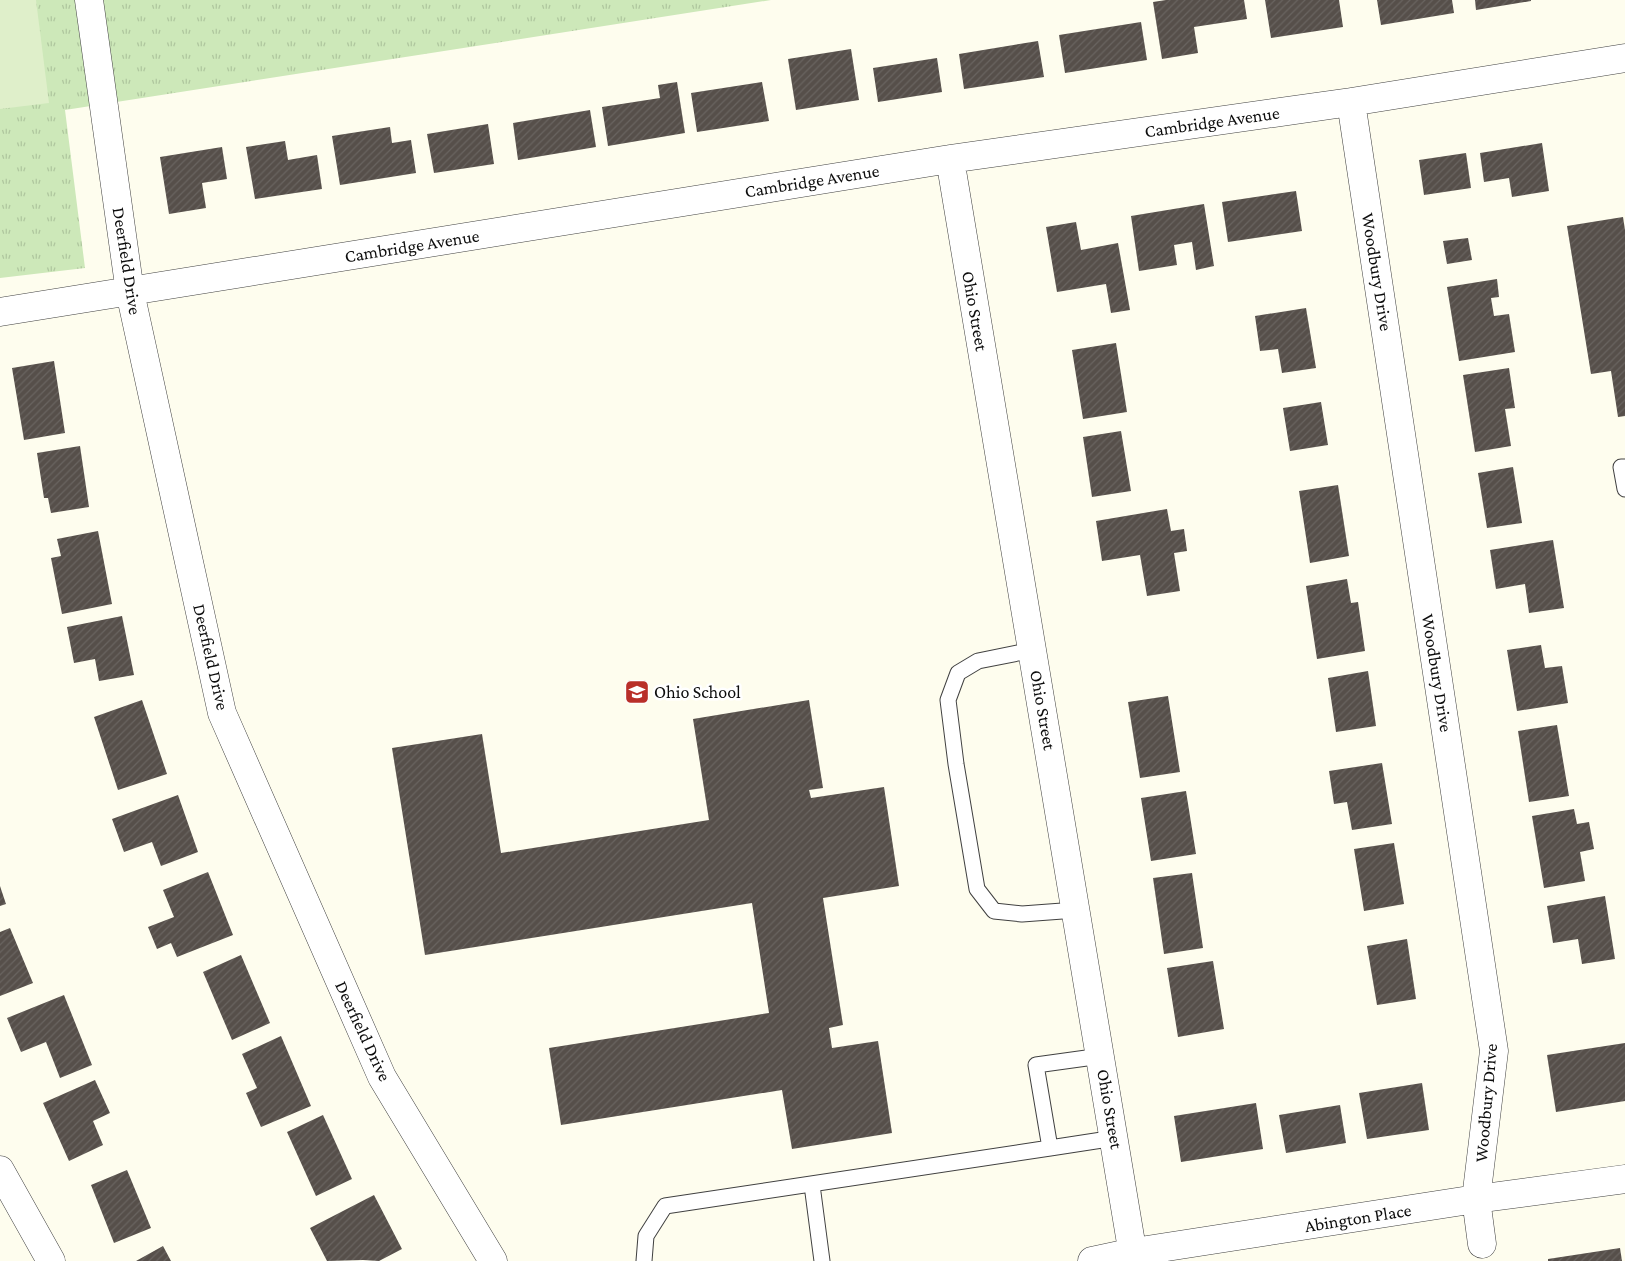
<svg xmlns="http://www.w3.org/2000/svg" width="1625" height="1261" viewBox="0 0 1625 1261" font-family="'Crimson Pro',serif">
<style>
.grass{fill:url(#grass-tufts)}
.pitch{fill:#dfefca}
.building{fill:url(#building-hatch)}
.lines{fill:none;stroke-linecap:round;stroke-linejoin:round}
.service-casing{stroke:#404040;stroke-width:17}
.minor-casing{stroke:#404040;stroke-width:29}
.service{stroke:#fff;stroke-width:15}
.minor{stroke:#fff;stroke-width:28}
.labels{text-anchor:middle;stroke-width:5;stroke-linejoin:round;paint-order:stroke}
.street-label{font-size:18px;fill:#0d0d0d;stroke:#fff}
.poi-label{font-size:18px;fill:#0d0d0d;stroke:#fff;text-anchor:start}
</style>
<defs>
<pattern id="grass-tufts" width="24" height="20" patternUnits="userSpaceOnUse" patternTransform="scale(1.25)"><rect width="24" height="20" fill="#cde8b9"/><path d="M3 7l-1-3M5 7V3M7 7l1-3M15 17l-1-3M17 17v-4M19 17l1-3" fill="none" stroke="#afc69e"/></pattern>
<pattern id="building-hatch" width="6" height="6" patternUnits="userSpaceOnUse" patternTransform="scale(1.25)"><rect width="6" height="6" fill="#564f4a"/><path d="M-1 1l2-2M0 6l6-6M5 7l2-2" fill="none" stroke="#696460"/></pattern>
</defs>
<rect width="100%" height="100%" fill="#fefdee"/>
<!-- grass -->
<path class="grass" d="M0 0H771L65 110 85 268 0 278Z"/>
<!-- pitch -->
<path class="pitch" d="M0 0H36L49 103 0 109Z"/>
<!-- building -->
<path class="building" d="M1166 0H1244L1247 19 1194 27 1198 53 1162 59 1153 2Z
M1265 0H1339L1343 27 1271 38Z
M1377 0H1452L1454 13 1381 25Z
M1475 0H1531V1L1476 10Z
M1141 22 1147 60 1065 73 1059 35Z
M1038 41 1044 77 964 89 959 54Z
M851 49 859 100 796 110 788 59Z
M937 58 942 92 878 102 873 68Z
M677 82 685 133 608 146 602 107 660 98 658 85Z
M762 82 769 121 697 132 691 93Z
M590 110 596 147 518 160 513 123Z
M488 124 494 164 434 173 427 134Z
M390 127 392 143 411 140 416 173 340 185 332 136Z
M285 141 288 160 317 155 322 189 255 199 246 147Z
M1542 143 1549 191 1512 197 1509 178 1484 182 1480 153Z
M222 147 227 179 202 183 206 208 169 214 160 157Z
M1466 153 1471 188 1424 195 1419 160Z
M1296 191 1302 231 1228 242 1222 202Z
M1204 204 1214 266 1196 270 1192 242 1174 245 1177 265 1139 271 1131 216Z
M1623 217 1625 230V416L1618 417 1611 371 1591 374 1567 226Z
M1076 222 1081 250 1118 243 1130 310 1111 313 1106 284 1057 292 1046 227Z
M1468 238 1472 260 1447 264 1443 241Z
M1497 279 1499 297 1491 298 1494 316 1509 314 1515 352 1459 361 1447 287Z
M1306 308 1316 368 1282 373 1278 349 1260 351 1255 316Z
M1116 343 1127 412 1083 419 1072 350Z
M54 361 65 433 24 440 12 368Z
M1509 368 1515 408 1505 409 1511 446 1475 452 1463 375Z
M1321 402 1328 445 1290 451 1283 408Z
M1121 431 1131 491 1092 497 1083 437Z
M80 446 89 507 51 513 48 498H44L37 453Z
M1513 467 1522 523 1487 528 1478 473Z
M1338 485 1349 556 1310 563 1299 491Z
M1167 509 1171 531 1184 529 1187 551 1174 553 1180 591 1147 596 1140 555 1102 561 1096 521Z
M98 531 112 604 62 614 51 558 61 556 57 539Z
M1553 540 1564 608 1529 613 1525 584 1496 589 1490 550Z
M1347 579 1351 603 1358 602 1365 651 1317 659 1306 586Z
M122 616 134 675 99 681 95 659 74 663 67 627Z
M1541 645 1545 668 1562 666 1568 703 1517 711 1507 650Z
M1368 671 1376 726 1336 732 1328 678Z
M1168 696 1180 772 1140 778 1128 702Z
M142 700 167 774 118 790 94 717Z
M809 700 823 788 809 790 811 798 884 787 899 886 823 898 843 1025 829 1028 832 1048 878 1041 892 1133 792 1149 782 1090 561 1125 549 1048 769 1013 752 903 425 955 392 748 482 734 501 853 709 820 693 719Z
M1557 725 1569 796 1529 802 1518 731Z
M1382 763 1392 824 1352 830 1347 802 1334 804 1329 771Z
M1186 791 1196 854 1151 861 1141 798Z
M178 795 198 852 161 866 152 842 124 852 112 819Z
M1574 809 1577 824 1589 822 1594 849 1580 852 1585 881 1544 888 1532 816Z
M1394 843 1404 904 1364 911 1354 849Z
M208 872 233 935 177 957 171 943 157 949 148 927 174 917 163 890Z
M1192 873 1203 948 1164 954 1153 878Z
M0 886 6 904 0 906Z
M1605 896 1615 959 1582 964 1578 939 1553 943 1547 906Z
M10 928 33 983 0 996V932Z
M1407 939 1416 999 1377 1005 1367 946Z
M241 955 270 1023 232 1040 203 972Z
M1213 961 1224 1029 1178 1037 1167 968Z
M64 995 92 1065 60 1078 46 1042 21 1052 7 1018Z
M281 1036 311 1106 261 1127 246 1093 257 1088 242 1054Z
M1625 1043V1101L1556 1112 1547 1055Z
M95 1080 110 1113 93 1121 103 1145 69 1161 43 1103Z
M1422 1083 1429 1130 1367 1139 1359 1093Z
M1256 1103 1263 1149 1181 1162 1174 1116Z
M1340 1105 1346 1143 1286 1153 1279 1115Z
M323 1115 352 1179 316 1196 287 1132Z
M127 1170 151 1228 114 1243 91 1185Z
M374 1195 402 1249 379 1261 363 1260 327 1261 310 1228Z
M163 1246 171 1261H136Z
M1620 1248 1622 1261H1548V1259Z"/>
<g class="lines">
<defs>
<path id="service" d="M1625 467H1621L1625 489
M1033 650 978 661 958 673 948 700 956 764 977 889 994 911 1022 914 1076 910
M1101 1056 1036 1065 1050 1148 1115 1138
M812 1185 822 1261
M644 1261 646 1236 665 1206 1050 1148"/>
<path id="minor" d="M89 0 130 292 222 713 382 1077 493 1261
M1351 102 1494 1051 1476 1199 1482 1244
M950 159 1134 1261
M0 312 950 159 1351 102 1625 58
M0 1170 51 1261
M1092 1261 1134 1252 1476 1199 1625 1179"/>
</defs>
<!-- service casing -->
<use href="#service" class="service-casing"/>
<!-- minor casing -->
<use href="#minor" class="minor-casing"/>
<!-- service -->
<use href="#service" class="service"/>
<!-- minor -->
<use href="#minor" class="minor"/>
</g>
<!-- icons -->
<defs>
<symbol id="school-square" viewBox="-11 -11 22 22"><rect x="-9" y="-9" width="18" height="18" rx="4" fill="#b92f29" stroke="#fff"/><path d="M0-5L7-2L0 1L-7-2ZM-4 1L0 2.5L4 1V4Q0 6-4 4Z" fill="#fff"/></symbol>
</defs>
<g fill-rule="evenodd">
<use href="#school-square" x="623" y="678" width="28" height="28"/>
</g>
<g class="labels">
<!-- street labels -->
<g class="street-label">
<text transform="translate(1212 122) rotate(-8)" y="6">Cambridge Avenue</text>
<text transform="translate(812 181) rotate(-9)" y="6">Cambridge Avenue</text>
<text transform="translate(412 246) rotate(-9)" y="6">Cambridge Avenue</text>
<text transform="translate(127 261) rotate(81)" y="6">Deerfield Drive</text>
<text transform="translate(1377 272) rotate(81)" y="6">Woodbury Drive</text>
<text transform="translate(975 311) rotate(80)" y="6">Ohio Street</text>
<text transform="translate(211 657) rotate(77)" y="6">Deerfield Drive</text>
<text transform="translate(1437 673) rotate(81)" y="6">Woodbury Drive</text>
<text transform="translate(1043 710) rotate(80)" y="6">Ohio Street</text>
<text transform="translate(363 1031) rotate(65)" y="6">Deerfield Drive</text>
<text transform="translate(1486 1103) rotate(-85)" y="6">Woodbury Drive</text>
<text transform="translate(1110 1109) rotate(80)" y="6">Ohio Street</text>
<text transform="translate(1358 1218) rotate(-9)" y="6">Abington Place</text>
</g>
<!-- poi labels -->
<g class="poi-label">
<text x="654" y="698">Ohio School</text>
</g>
</g>
</svg>
